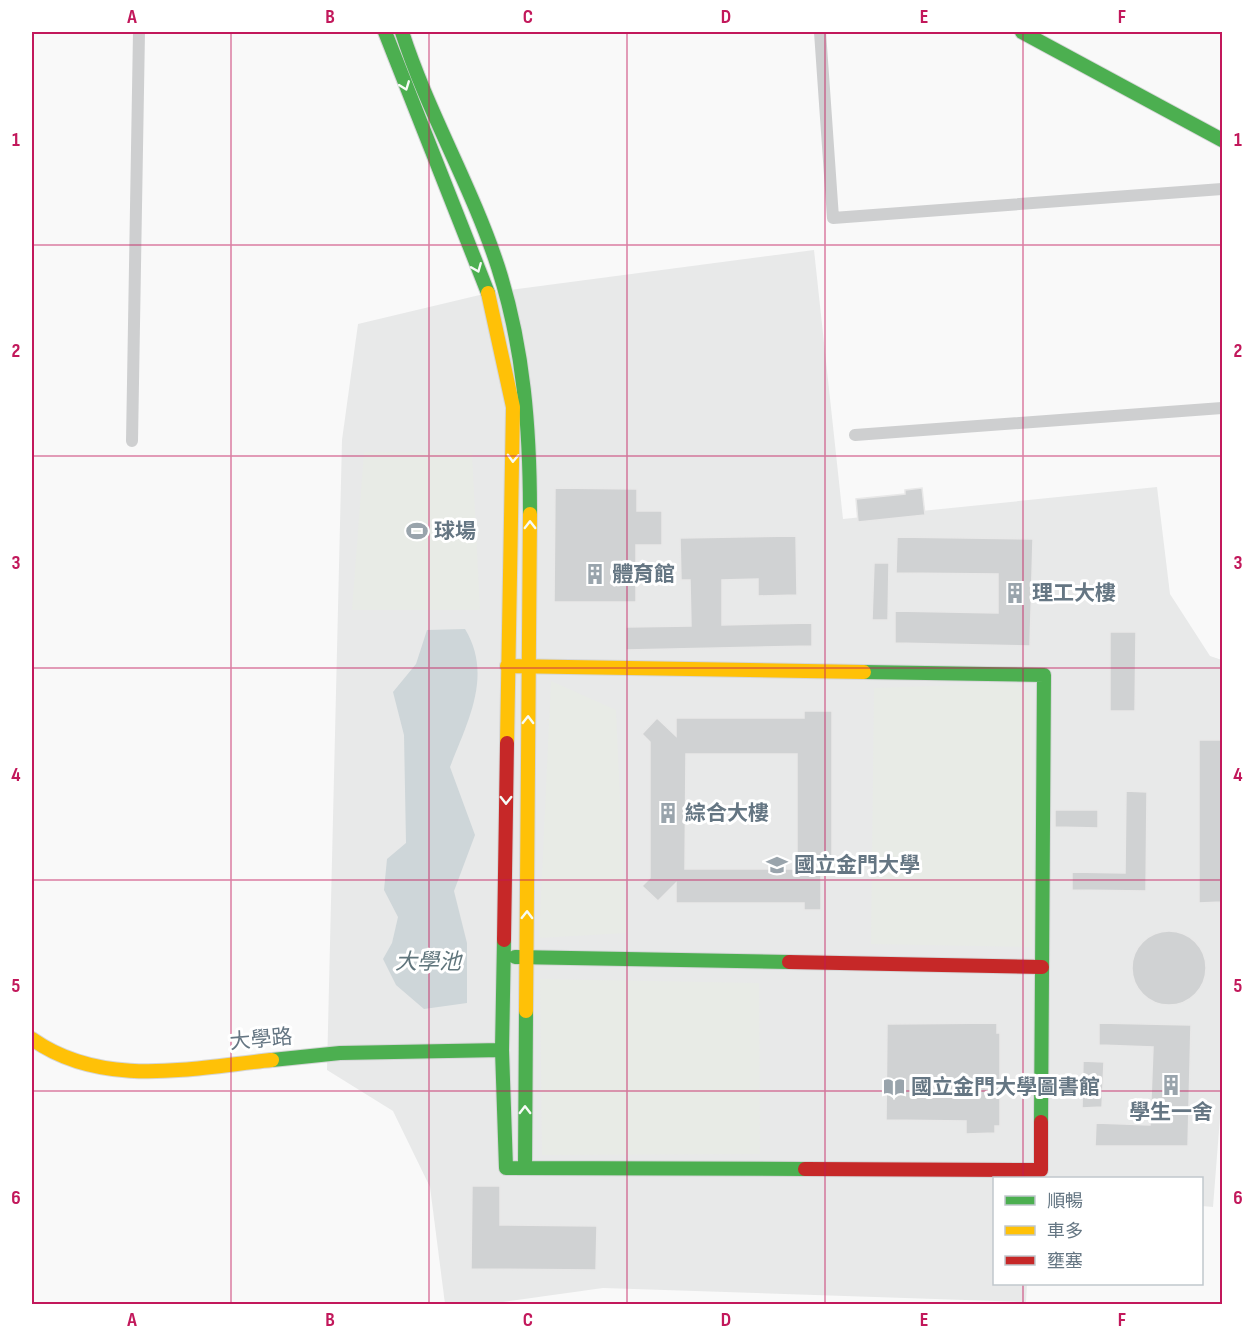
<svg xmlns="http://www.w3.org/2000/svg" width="1254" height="1336" viewBox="0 0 1254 1336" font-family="'Sofia Sans Condensed','Noto Sans TC',sans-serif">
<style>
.built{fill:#e8e9e9}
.green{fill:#e8ebe6}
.water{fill:#ced6d9}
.building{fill:#d0d2d3;stroke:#e8e8e8;stroke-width:1.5;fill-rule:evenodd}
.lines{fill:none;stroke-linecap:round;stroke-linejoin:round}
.fast-casing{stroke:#d5d6d7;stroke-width:16}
.slow-casing{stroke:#d5d6d7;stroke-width:16}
.jam-casing{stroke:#d5d6d7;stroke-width:16}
.street{stroke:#cecfd0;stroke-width:12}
.fast{stroke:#4caf50;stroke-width:14}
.slow{stroke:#ffc107;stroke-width:14}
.jam{stroke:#c62828;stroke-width:14}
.oneway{stroke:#f6fbf6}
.grid{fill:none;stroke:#c2185b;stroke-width:1.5;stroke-opacity:0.55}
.labels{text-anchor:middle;stroke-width:6;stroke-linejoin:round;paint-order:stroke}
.poi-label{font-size:21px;font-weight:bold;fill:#657683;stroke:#fff;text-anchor:start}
.street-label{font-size:21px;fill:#657683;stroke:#fff}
.water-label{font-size:22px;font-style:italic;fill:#60757c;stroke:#fff}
.neatline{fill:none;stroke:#c2185b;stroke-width:2}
.grid-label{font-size:20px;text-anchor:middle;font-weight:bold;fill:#c2185b}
</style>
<rect width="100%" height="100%" fill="#f9f9f9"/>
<!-- built -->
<path class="built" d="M814 250 843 519 1157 487 1170 594 1210 656 1222 660V1092L1213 1207 1202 1206V1178H994V1284H1027L1026 1302 603 1288 489 1304H445L430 1187 393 1111 327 1070 342 440 358 324 488 293Z"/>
<!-- green -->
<path class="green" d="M364 452 472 453 480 610H352Z
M551 681 616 710 626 933 539 938Z
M1017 683 1032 697V947L871 944 874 688Z
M540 979 759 983 760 1154 542 1155Z"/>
<!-- water -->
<path class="water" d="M465 629C493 675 468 721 450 767L475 835 454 891 467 943V1003L424 1009 396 985 383 959 392 943 398 917 384 890 387 859 406 843 404 735 393 692 416 664 427 630Z"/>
<!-- building -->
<path class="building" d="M555 488 637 489V511H662V545H636V602H554Z
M922 488 925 515 858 522 856 499 905 494V490Z
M796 536 797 595 758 596V579L722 580V625L812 623V646L626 650V627L691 626 690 580H681L680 538Z
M897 537 1033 539 1030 646 895 643V611L998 613V574L896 573Z
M874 563H889L888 620H872Z
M1110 632H1136L1135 711H1110Z
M804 711H832V864H821V910H804V903H676V883L658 901 642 886 650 878V742L642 734 657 718 676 736V718H804ZM686 754H797V869H685Z
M1199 740H1222V902L1199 903Z
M1126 791 1147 792 1146 891 1072 890V872L1125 873Z
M1055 810H1098V828L1055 827Z
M1132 968a37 37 0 1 1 74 0a37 37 0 1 1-74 0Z
M997 1023V1033H1000V1126H995V1133L966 1134V1121L886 1120 887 1024Z
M1099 1023 1191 1025 1188 1146H1095L1096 1123 1150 1125 1153 1047 1099 1045Z
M1083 1061 1104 1062 1102 1107 1082 1108Z
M472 1186H500V1225L597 1226 596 1270 471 1269Z"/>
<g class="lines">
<defs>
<path id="fast" d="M385 32 488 293
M402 32C428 113 472 187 498 267 524 348 530 430 530 514
M1022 32 1222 140
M864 672 1044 675 1041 1122
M504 940 502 1050 506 1168 805 1169
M515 957 789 962
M272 1060 340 1053 502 1050
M525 1168 526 1011"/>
<path id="slow" d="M488 293 513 407 507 743
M507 666 864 672
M526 1011 530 514
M32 1039C103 1089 191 1068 272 1060"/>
<path id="jam" d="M504 940 507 743
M789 962 1042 967
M805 1169 1041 1170V1122"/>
</defs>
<!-- fast casing -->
<use href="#fast" class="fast-casing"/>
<!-- slow casing -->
<use href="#slow" class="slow-casing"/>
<!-- jam casing -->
<use href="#jam" class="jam-casing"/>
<!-- street -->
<path class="street" d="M820 32 833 218 1222 189
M855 435 1222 408
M132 441 139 32"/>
<!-- fast -->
<use href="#fast" class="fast"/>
<!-- slow -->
<use href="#slow" class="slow"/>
<!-- jam -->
<use href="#jam" class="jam"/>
</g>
<!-- one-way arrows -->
<defs><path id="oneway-chevron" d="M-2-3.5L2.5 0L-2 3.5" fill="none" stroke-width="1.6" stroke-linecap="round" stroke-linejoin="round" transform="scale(1.5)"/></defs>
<g class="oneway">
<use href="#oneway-chevron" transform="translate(405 86) rotate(69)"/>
<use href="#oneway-chevron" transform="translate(477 268) rotate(68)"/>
<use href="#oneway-chevron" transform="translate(513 458) rotate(92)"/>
<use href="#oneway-chevron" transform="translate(530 525) rotate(-90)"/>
<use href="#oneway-chevron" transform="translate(528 720) rotate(-89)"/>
<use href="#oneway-chevron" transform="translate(506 800) rotate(90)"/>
<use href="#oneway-chevron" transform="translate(527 915) rotate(-89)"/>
<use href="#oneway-chevron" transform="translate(525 1110) rotate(-90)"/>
</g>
<!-- grid -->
<path class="grid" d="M231 32V1304M429 32V1304M627 32V1304M825 32V1304M1023 32V1178M32 245H1222M32 456H1222M32 668H1222M32 880H1222M32 1091H1222M1023 1284V1304"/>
<!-- icons -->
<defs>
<symbol id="stadium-bare" viewBox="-9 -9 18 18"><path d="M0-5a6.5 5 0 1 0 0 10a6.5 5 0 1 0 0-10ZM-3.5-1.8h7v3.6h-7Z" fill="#99a4ac" stroke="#fff" stroke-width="2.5" paint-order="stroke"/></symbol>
<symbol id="building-bare" viewBox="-9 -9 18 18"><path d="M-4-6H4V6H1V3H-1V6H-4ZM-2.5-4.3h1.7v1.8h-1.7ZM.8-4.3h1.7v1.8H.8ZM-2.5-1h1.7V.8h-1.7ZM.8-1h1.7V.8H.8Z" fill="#99a4ac" stroke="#fff" stroke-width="2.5" paint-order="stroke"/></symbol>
<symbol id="university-bare" viewBox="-9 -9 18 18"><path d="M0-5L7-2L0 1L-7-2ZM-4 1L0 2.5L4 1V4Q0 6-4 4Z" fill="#99a4ac" stroke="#fff" stroke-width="2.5" paint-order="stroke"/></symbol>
<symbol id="library-bare" viewBox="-9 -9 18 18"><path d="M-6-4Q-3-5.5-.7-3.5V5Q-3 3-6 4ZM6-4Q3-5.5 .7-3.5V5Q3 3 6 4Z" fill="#99a4ac" stroke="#fff" stroke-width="2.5" paint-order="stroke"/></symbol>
</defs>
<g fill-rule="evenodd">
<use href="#stadium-bare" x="402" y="516" width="30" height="30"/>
<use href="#building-bare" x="580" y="559" width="30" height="30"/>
<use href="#building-bare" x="1000" y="578" width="30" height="30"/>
<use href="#building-bare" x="653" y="798" width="30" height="30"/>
<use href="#university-bare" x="762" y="850" width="30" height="30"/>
<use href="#building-bare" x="1156" y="1070" width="30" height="30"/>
<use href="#library-bare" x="879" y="1072" width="30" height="30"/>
</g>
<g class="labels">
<!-- poi labels -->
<g class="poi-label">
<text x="434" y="538">球場</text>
<text x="612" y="581">體育館</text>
<text x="1032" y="600">理工大樓</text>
<text x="685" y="820">綜合大樓</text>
<text x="794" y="872">國立金門大學</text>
<text x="911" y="1094">國立金門大學圖書館</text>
<text x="1171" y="1119" text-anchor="middle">學生一舍</text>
</g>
<!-- street labels -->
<g class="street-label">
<text transform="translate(261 1039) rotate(-5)" y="7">大學路</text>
</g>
<!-- water labels -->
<g class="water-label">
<text x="428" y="969">大學池</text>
</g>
</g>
<!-- border -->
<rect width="1254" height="1336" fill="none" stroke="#ffffff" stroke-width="66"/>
<!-- legend -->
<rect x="993" y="1177" width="210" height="108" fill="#ffffff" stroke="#c1c8cd" stroke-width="1.5"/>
<rect x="1005" y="1196" width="30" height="9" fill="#4caf50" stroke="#c1c8cd" stroke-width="1.5"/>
<text x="1047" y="1207" font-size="18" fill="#657683">順暢</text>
<rect x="1005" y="1226" width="30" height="9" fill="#ffc107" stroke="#c1c8cd" stroke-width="1.5"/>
<text x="1047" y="1237" font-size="18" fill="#657683">車多</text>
<rect x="1005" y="1256" width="30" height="9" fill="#c62828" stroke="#c1c8cd" stroke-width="1.5"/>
<text x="1047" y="1267" font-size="18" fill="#657683">壅塞</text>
<rect x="33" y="33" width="1188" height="1270" class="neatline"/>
<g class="grid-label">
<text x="132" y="23">A</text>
<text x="330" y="23">B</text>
<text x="528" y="23">C</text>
<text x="726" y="23">D</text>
<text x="924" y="23">E</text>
<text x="1122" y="23">F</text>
<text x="16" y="146">1</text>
<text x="1238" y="146">1</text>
<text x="16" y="357">2</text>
<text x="1238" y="357">2</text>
<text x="16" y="569">3</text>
<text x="1238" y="569">3</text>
<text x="16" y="781">4</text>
<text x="1238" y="781">4</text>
<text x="16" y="992">5</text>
<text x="1238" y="992">5</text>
<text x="16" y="1204">6</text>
<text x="1238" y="1204">6</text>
<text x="132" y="1326">A</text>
<text x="330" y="1326">B</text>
<text x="528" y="1326">C</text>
<text x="726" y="1326">D</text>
<text x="924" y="1326">E</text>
<text x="1122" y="1326">F</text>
</g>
</svg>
